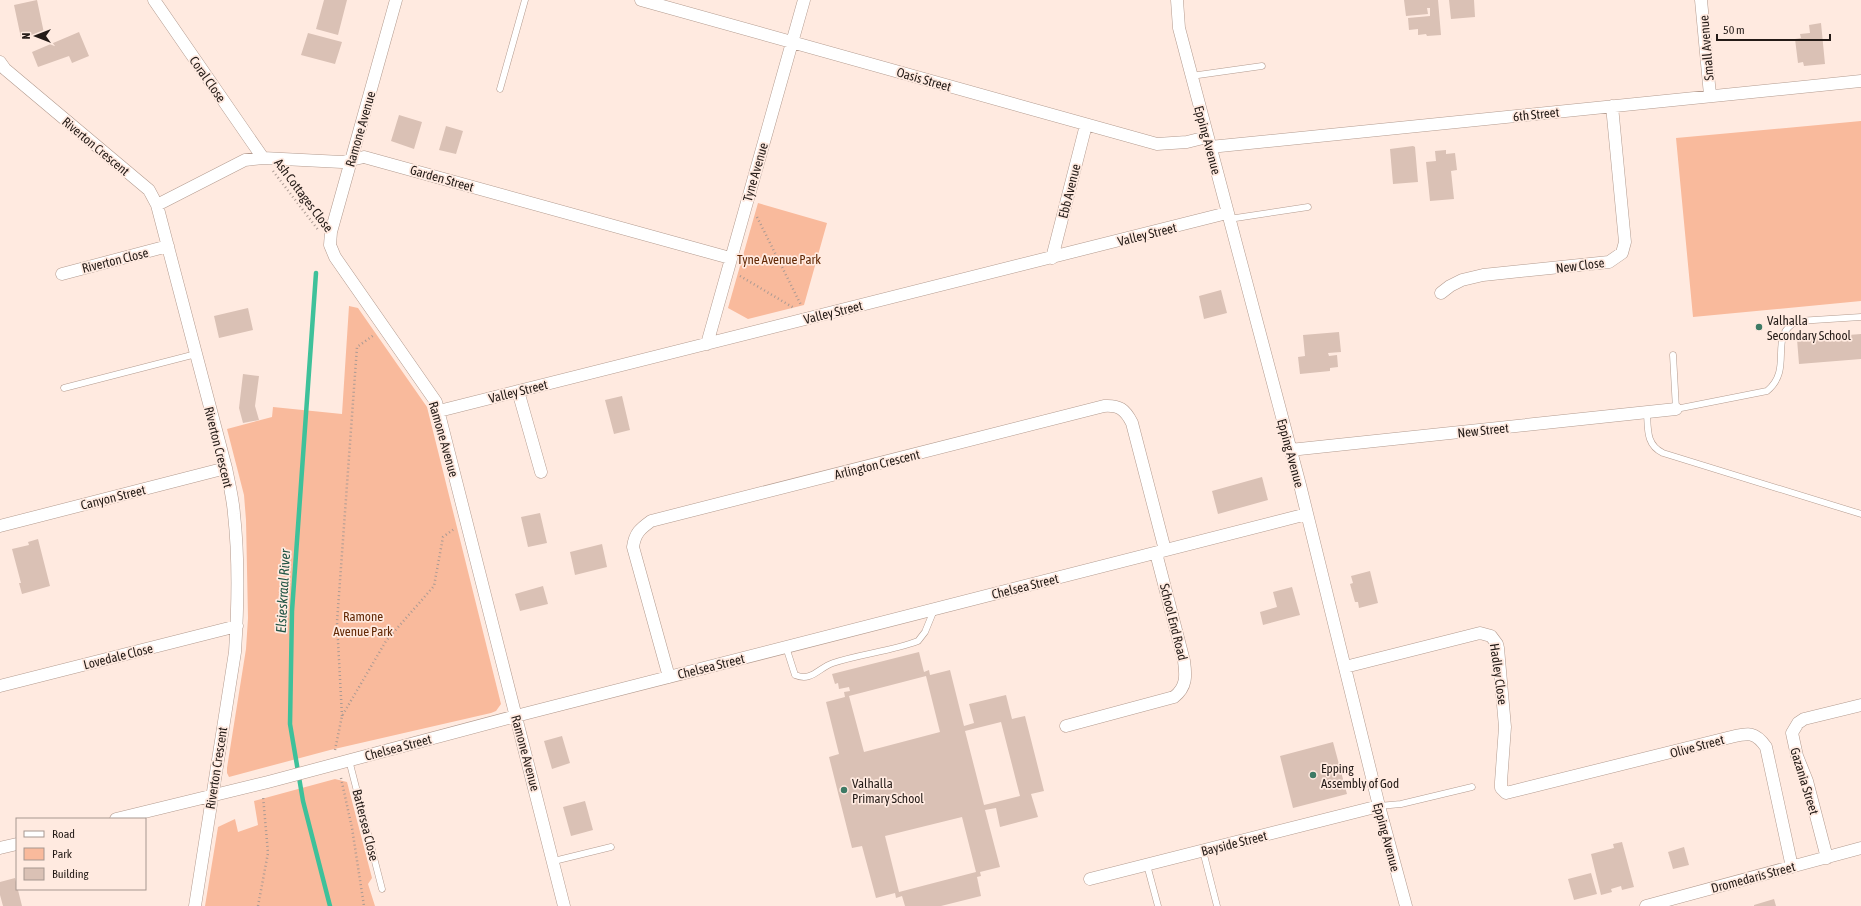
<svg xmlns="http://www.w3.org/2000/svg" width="1861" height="906" viewBox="0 0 1861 906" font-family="'Asap Condensed',sans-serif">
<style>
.green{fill:#f9ba9c}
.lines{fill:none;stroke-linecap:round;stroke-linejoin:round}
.stream{stroke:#3ec19a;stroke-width:4.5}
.building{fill:#dac1b5;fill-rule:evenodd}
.lane-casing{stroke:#b39b8f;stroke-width:7}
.street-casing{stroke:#b39b8f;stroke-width:13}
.path{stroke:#ab9a93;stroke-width:2.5;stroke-dasharray:1 3;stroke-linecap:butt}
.lane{stroke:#fff;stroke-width:6}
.street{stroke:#fff;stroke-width:12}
.poi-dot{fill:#3d7a65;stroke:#ffeae0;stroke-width:1.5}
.labels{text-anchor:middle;stroke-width:3.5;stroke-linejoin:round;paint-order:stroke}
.street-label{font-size:13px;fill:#241b17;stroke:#ffeae0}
.park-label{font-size:13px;fill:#632906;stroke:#ffeae0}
.poi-label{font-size:13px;fill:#241b17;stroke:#ffeae0;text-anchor:start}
.water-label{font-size:14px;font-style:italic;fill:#205444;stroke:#ffeae0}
</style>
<rect width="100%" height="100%" fill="#ffeae0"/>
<!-- green -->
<path class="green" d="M1861 121V301L1693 317 1676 138Z
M758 203 827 223 804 305 748 319 728 308Z
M349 306 358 308 427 407 501 704 496 711 491 713 330 750 229 777 227 773V768L246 649 248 618 246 520 244 495 227 429 272 417 273 407 342 414Z
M335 779 347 782 372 878 368 884 375 906H205L218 827 235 819 238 832 258 825 254 801Z"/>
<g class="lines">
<!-- stream -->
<path class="stream" d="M316 273 292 611 290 724 303 801 330 906"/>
</g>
<!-- building -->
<path class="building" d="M37 0 44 33 21 38 14 5Z
M324 0H347L338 35 316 29Z
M1404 0H1438L1441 35 1427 36 1426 34 1418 35V29L1409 30 1408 18 1430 16V8H1427L1428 14 1406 16Z
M1449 0H1474L1475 17 1451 19Z
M1821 23 1825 64 1804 66 1803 62 1798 63 1795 39 1801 38 1800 34 1810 33 1809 25Z
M79 32 89 56 72 63 69 56 38 67 32 52Z
M308 33 342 42 335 64 301 55Z
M399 115 422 122 414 149 391 141Z
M446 126 463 131 456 154 439 150Z
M1413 146 1415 147 1418 182 1393 184 1390 149Z
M1446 150V154L1455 153 1457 170 1451 171 1454 199 1430 201 1426 162 1436 161 1435 151Z
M1221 290 1227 313 1204 319 1199 296Z
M248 308 253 330 219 338 214 316Z
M1339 332 1341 352 1328 353 1329 356 1337 355 1338 367 1330 368V371L1300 374 1298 357 1305 356 1303 335Z
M1861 334V359L1799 364 1797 339Z
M243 374 259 376 255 406 259 420 243 423 239 408Z
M622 396 630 430 614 434 605 400Z
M1262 477 1268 500 1218 514 1212 491Z
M540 513 547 543 528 547 521 517Z
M38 539 50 586 22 594 19 583H21L12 549 29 545 28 542Z
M602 544 607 567 575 575 570 552Z
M1370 571 1378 603 1359 608 1358 602H1355L1350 584 1353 583 1351 576Z
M543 586 548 604 520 611 515 594Z
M1292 587 1300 615 1263 625 1260 612 1277 607 1273 592Z
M919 652 924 672 929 670 930 675 950 670 964 726 974 723 969 704 1006 695 1012 719 1025 716 1044 791 1031 794 1038 817 1000 827 996 808 985 810 1000 867 980 872 981 876 977 877 981 896 941 906H905L902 896 896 898 895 893 876 898 862 846 852 848 829 757 839 754 826 702 845 697 844 692 850 691 849 687 839 689 838 683 835 684 832 674ZM926 676 940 732 864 752 849 696ZM1001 722 1020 796 984 805 965 731ZM962 817 976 872 899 892 885 836Z
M562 736 570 763 552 769 544 741Z
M1333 742 1347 794 1293 808 1280 756Z
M585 801 593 830 571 836 563 807Z
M1622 842 1634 887 1622 890 1621 886 1611 889 1612 892 1601 895 1591 854 1614 848 1613 844Z
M1684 847 1689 865 1673 869 1668 852Z
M1591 873 1597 894 1574 900 1568 879Z
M15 878 22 906H3L0 895V882Z
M1774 899 1776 906H1754V905Z"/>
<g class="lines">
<defs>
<path id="lane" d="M1191 76 1262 66
M500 89 525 0
M1229 219 1308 207
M1673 355 1676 409 1767 391C1795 368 1766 335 1798 321L1861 317
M64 388 196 354
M1647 413C1648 429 1646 445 1663 453L1861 514
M786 647 795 675C812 682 818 668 833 663 860 654 892 651 918 641L925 632 934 610
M349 760 382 889
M1379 806 1401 804 1472 787
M1203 851 1217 906
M554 861 611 847
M1147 865 1158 906"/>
<path id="street" d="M154 0 263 158
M396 0 331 232 330 245 335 257 436 402 564 906
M641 0 1157 144 1187 142 1207 137
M1177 0 1179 28 1300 485 1379 806 1406 906
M1701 0 1710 95
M0 62 5 69 149 190 157 205 226 468C229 483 233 499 234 514 239 559 238 606 235 652L195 906
M1210 147 1861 81
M157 205 245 160 263 158 342 162 364 157 730 258
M1052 258 1086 125
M62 274 168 246
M1441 293 1450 286 1462 280 1483 275 1609 262 1622 253 1625 242 1612 106
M707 344 804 0
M518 391 541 472
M439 411 1227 213
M1290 450 1676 409
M0 526 226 468
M1345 667 1480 633 1491 636 1497 644 1498 648 1505 727 1501 782V788L1506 793 1731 737C1748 733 1755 731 1766 747L1792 867
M669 677 633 547C635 533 640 529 651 521L1104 406C1119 405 1125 409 1132 423L1165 550
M0 686 237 626
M1066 726 1174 697C1187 687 1186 675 1184 661L1156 553
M116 819 268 782 516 716 1307 514
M0 848 17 844
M1827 858 1807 781 1797 756 1792 733 1798 723 1804 719 1861 705
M1090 879 1379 806
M1646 906 1861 848"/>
</defs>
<!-- lane casing -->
<use href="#lane" class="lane-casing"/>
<!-- street casing -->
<use href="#street" class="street-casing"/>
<!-- path -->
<path class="path" d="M273 171 319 231
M757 217 801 305
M740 276 794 308
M342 716 337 622 357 347 374 335
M335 750 342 716 386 641 434 586 443 537 454 529
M341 778 352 828 364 906
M258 906 268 853 263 796"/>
<!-- lane -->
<use href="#lane" class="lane"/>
<!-- street -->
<use href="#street" class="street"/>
</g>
<!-- markers -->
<g class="poi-dot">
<circle cx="1759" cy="327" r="4"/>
<circle cx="1313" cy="775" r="4"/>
<circle cx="844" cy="790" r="4"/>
</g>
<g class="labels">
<!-- street labels -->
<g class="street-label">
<text transform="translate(1706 48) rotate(-95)" y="5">Small Avenue</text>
<text transform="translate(208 79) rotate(55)" y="5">Coral Close</text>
<text transform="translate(924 79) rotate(16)" y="5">Oasis Street</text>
<text transform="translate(1536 114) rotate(-6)" y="5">6th Street</text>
<text transform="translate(360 129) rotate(-74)" y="5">Ramone Avenue</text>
<text transform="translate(1208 140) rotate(75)" y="5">Epping Avenue</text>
<text transform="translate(96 146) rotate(40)" y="5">Riverton Crescent</text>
<text transform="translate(755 172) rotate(-74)" y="5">Tyne Avenue</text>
<text transform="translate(442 178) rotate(16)" y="5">Garden Street</text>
<text transform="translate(1069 191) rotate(-76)" y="5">Ebb Avenue</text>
<text transform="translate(304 195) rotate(53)" y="5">Ash Cottages Close</text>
<text transform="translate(1147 234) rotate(-14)" y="5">Valley Street</text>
<text transform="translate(115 260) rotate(-14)" y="5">Riverton Close</text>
<text transform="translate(1580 265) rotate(-7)" y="5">New Close</text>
<text transform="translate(833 312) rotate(-14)" y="5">Valley Street</text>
<text transform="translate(518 391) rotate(-14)" y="5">Valley Street</text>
<text transform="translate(1483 430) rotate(-6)" y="5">New Street</text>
<text transform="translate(444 439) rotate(74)" y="5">Ramone Avenue</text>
<text transform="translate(219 447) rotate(76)" y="5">Riverton Crescent</text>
<text transform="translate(1291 453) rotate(75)" y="5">Epping Avenue</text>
<text transform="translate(877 464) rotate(-14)" y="5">Arlington Crescent</text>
<text transform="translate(113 497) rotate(-14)" y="5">Canyon Street</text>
<text transform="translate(1025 586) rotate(-14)" y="5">Chelsea Street</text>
<text transform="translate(1174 622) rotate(76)" y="5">School End Road</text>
<text transform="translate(118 656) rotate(-14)" y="5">Lovedale Close</text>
<text transform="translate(711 666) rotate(-14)" y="5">Chelsea Street</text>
<text transform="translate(1499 674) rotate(82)" y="5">Hadley Close</text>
<text transform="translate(1697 746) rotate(-15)" y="5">Olive Street</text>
<text transform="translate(398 747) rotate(-15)" y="5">Chelsea Street</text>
<text transform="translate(526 753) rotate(75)" y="5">Ramone Avenue</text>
<text transform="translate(216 768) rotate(-81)" y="5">Riverton Crescent</text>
<text transform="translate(1805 781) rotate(73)" y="5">Gazania Street</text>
<text transform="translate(366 825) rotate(76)" y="5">Battersea Close</text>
<text transform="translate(1387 837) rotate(75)" y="5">Epping Avenue</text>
<text transform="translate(1234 843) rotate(-14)" y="5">Bayside Street</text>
<text transform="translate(1753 877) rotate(-15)" y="5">Dromedaris Street</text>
</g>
<!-- park labels -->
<g class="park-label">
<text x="779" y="264">Tyne Avenue Park</text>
<text x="363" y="621">Ramone<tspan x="363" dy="15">Avenue Park</tspan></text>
</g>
<!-- poi labels -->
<g class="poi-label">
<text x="1767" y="325">Valhalla<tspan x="1767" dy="15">Secondary School</tspan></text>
<text x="1321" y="773">Epping<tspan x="1321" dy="15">Assembly of God</tspan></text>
<text x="852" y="788">Valhalla<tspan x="852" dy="15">Primary School</tspan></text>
</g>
<!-- water labels -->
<g class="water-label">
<text transform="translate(283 591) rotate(-87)" y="5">Elsieskraal River</text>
</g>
</g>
<!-- legend -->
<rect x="16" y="818" width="130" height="72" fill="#ffeae0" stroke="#a79790"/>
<rect x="24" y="831" width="20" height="6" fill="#ffffff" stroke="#a79790"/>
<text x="52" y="838" font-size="12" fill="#241b17">Road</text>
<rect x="24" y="848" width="20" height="12" fill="#f9ba9c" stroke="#a79790"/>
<text x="52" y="858" font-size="12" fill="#241b17">Park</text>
<rect x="24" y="868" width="20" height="12" fill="#dac1b5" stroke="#a79790"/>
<text x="52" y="878" font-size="12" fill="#241b17">Building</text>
<!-- north arrow -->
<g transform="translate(36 36) rotate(270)" stroke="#ffeae0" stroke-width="3" paint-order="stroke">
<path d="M0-3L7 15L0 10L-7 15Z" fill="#241b17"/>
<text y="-6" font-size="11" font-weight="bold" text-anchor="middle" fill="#241b17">N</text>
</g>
<!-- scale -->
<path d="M1717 34v6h113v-6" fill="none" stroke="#241b17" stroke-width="2"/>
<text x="1723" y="34" font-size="12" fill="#241b17" stroke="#ffeae0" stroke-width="3" paint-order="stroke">50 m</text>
</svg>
